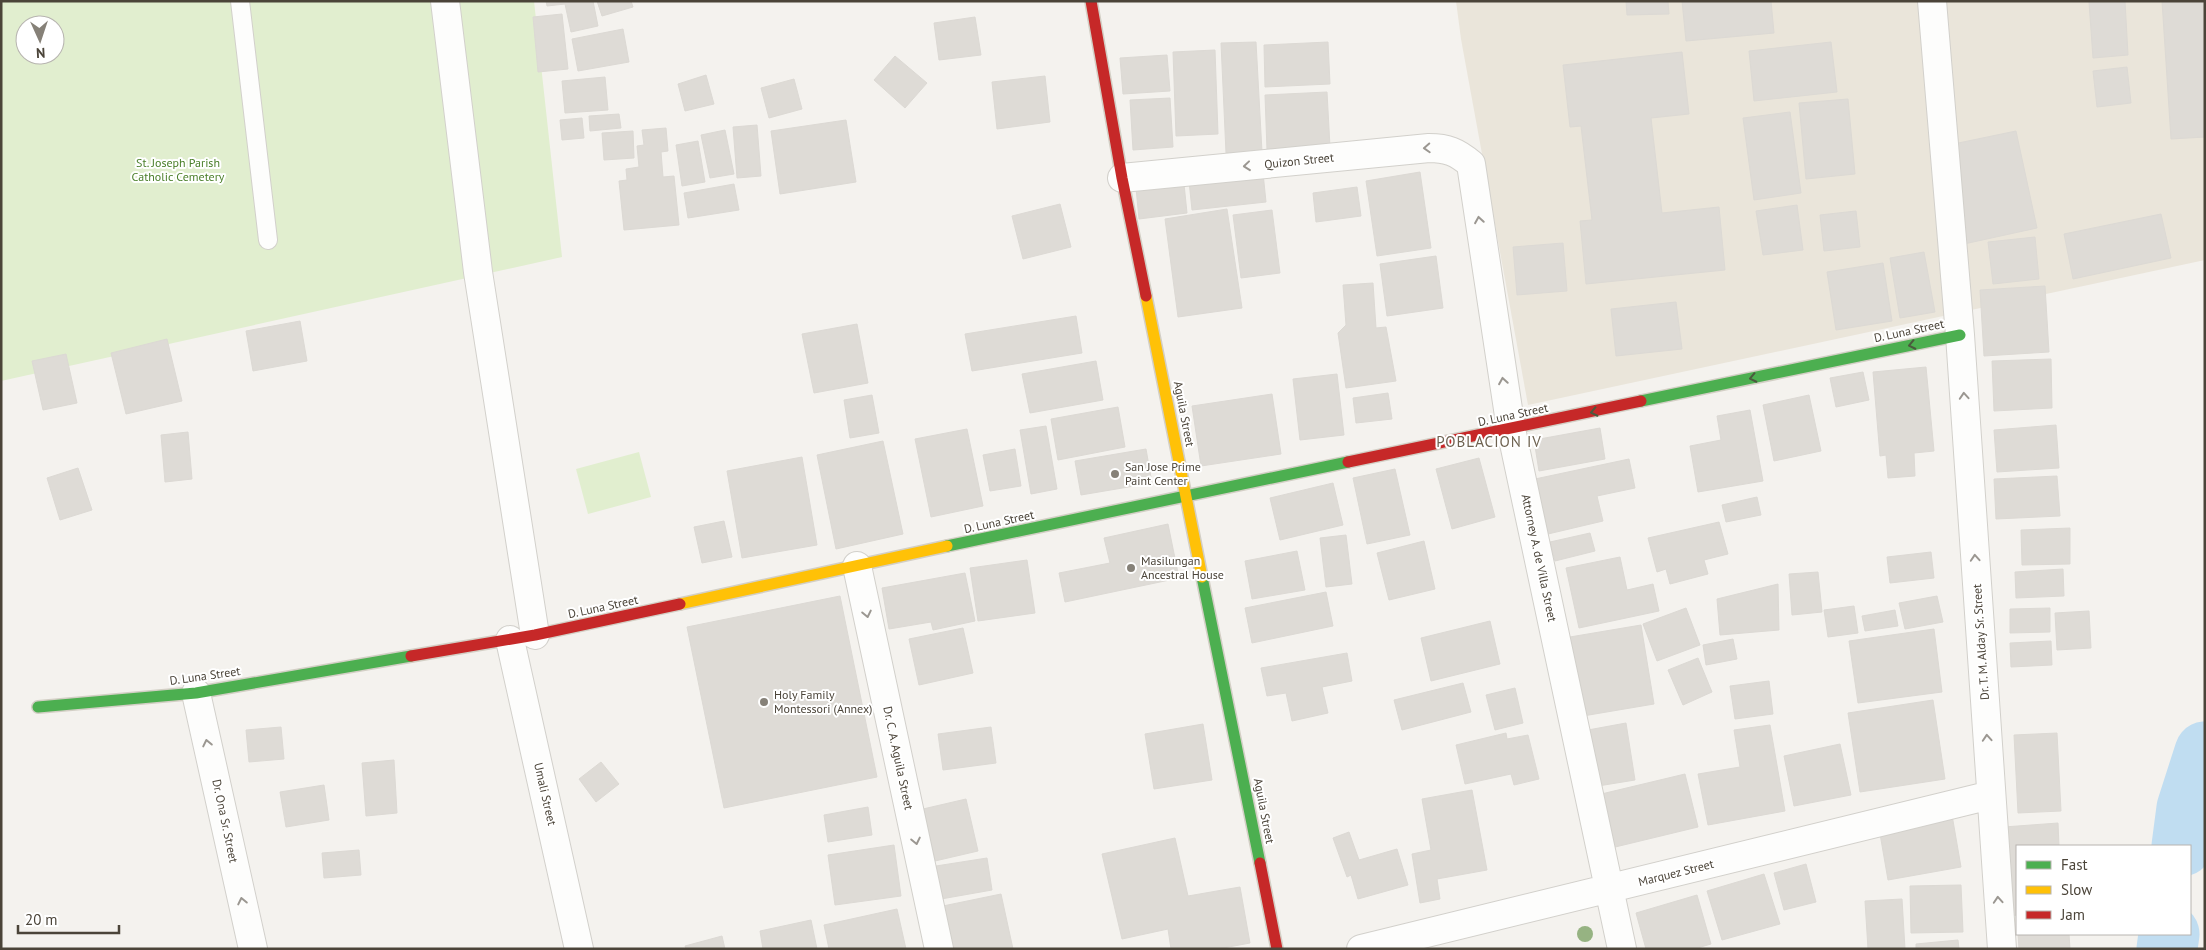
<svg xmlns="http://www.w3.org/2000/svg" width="2206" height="950" viewBox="0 0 2206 950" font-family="'PT Sans',sans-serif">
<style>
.education{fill:#eae5da}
.green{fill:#e1eecf;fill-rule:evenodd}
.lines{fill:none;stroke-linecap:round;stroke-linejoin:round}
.river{stroke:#c0ddf1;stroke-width:61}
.building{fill:#dedbd6;stroke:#dcd9d4}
.lane-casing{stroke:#d2d0cb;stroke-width:20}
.street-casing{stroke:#d2d0cb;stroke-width:30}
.fast-casing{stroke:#d3cfc5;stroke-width:14}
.slow-casing{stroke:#d3cfc5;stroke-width:14}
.jam-casing{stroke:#d3cfc5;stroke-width:14}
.lane{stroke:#fdfdfc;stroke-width:18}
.street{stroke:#fdfdfc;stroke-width:28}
.fast{stroke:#4caf50;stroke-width:11}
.slow{stroke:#ffc107;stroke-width:11}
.jam{stroke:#c62828;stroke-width:11}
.tree{fill:#96b382}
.oneway{stroke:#9b9791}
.oneway2{stroke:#4b593e}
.poi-dot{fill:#868178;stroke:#fff;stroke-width:2}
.labels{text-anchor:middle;stroke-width:4;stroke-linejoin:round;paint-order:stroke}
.street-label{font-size:12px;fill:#4b4439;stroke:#fff}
.park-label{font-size:12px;fill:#4a7f2a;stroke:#fff}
.poi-label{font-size:12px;fill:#4b4439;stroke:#fff;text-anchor:start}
.quarter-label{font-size:15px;letter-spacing:1px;fill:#6e6250;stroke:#fff}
</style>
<rect width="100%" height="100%" fill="#f4f2ee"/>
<!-- education -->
<path class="education" d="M1456 1H2205V260L1528 405 1461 39Z"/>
<!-- green -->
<path class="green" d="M1 1H534L562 257 1 381ZM25 25H55V55H25Z
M639 452 651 497 588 514 576 469Z"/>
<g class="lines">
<!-- river -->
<path class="river" d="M2182 846 2187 808 2205 752
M2167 949 2169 934"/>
</g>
<!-- building -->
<path class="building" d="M546 1H593L598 26 571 32 565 4 547 6Z
M597 1H631L633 7 602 16Z
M1626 1H1668L1669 14 1627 15Z
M1682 1H1771L1774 33 1686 41Z
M2125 1 2128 55 2093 58 2089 2Z
M2162 1H2205V137L2171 139Z
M562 14 568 69 538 72 533 17Z
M975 17 981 55 939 60 934 23Z
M623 29 629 62 578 71 572 39Z
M1256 42 1262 152 1226 153 1221 43Z
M1328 42 1330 84 1265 87 1264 45Z
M1831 42 1837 92 1754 101 1749 51Z
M1215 50 1218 134 1176 136 1173 52Z
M1682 52 1689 114 1651 118 1662 213 1719 207 1725 270 1586 284 1580 221 1592 220 1581 126 1570 127 1563 65Z
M1167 55 1170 91 1123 94 1120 58Z
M895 56 927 83 905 108 874 80Z
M2127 67 2131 103 2097 107 2093 71Z
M706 75 714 104 685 111 678 84Z
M1045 76 1050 122 997 129 992 82Z
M605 77 608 110 565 113 562 81Z
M794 79 802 109 769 118 761 88Z
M1327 92 1330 147 1267 150 1265 95Z
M1170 98 1173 147 1133 150 1130 100Z
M1848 99 1855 174 1806 179 1799 103Z
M1790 112 1801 193 1754 200 1743 118Z
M619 114 621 128 590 131 589 116Z
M582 118 584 138 562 140 560 120Z
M846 120 856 182 780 194 771 131Z
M757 125 761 176 737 178 733 127Z
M666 128 668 151 661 152 663 177 674 176 679 225 624 230 619 181 627 180 626 169 639 167 637 146 644 145 642 130Z
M725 130 734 174 710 178 701 135Z
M633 131 634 158 604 160 602 133Z
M2016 131 2037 228 1964 244 1944 146Z
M698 141 705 182 682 186 676 145Z
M1420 172 1431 248 1377 256 1366 181Z
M1263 173 1266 202 1192 210 1189 181Z
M734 184 739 210 688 218 684 193Z
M1184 184 1187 213 1139 219 1136 188Z
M1357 187 1361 216 1316 222 1313 193Z
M1060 204 1071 247 1023 259 1012 216Z
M1797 205 1803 250 1763 255 1756 211Z
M1227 209 1242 308 1178 317 1165 219Z
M1272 210 1280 273 1241 278 1233 215Z
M1856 211 1860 247 1824 251 1820 215Z
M2161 214 2171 258 2073 279 2064 234Z
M2035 237 2039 279 1993 284 1988 242Z
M1563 243 1567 291 1517 295 1513 247Z
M1924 252 1935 312 1900 318 1890 258Z
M1436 256 1443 308 1387 316 1380 264Z
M1883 263 1892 321 1836 330 1827 272Z
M1373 283 1376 328 1386 327 1396 381 1346 388 1338 333 1346 325 1343 285Z
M2045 286 2049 352 1984 356 1980 290Z
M1676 302 1682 349 1616 356 1611 309Z
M1076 316 1082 353 972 371 965 334Z
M300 321 307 361 253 371 246 331Z
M857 324 868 383 814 393 802 334Z
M167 339 182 401 126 414 111 353Z
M66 354 77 403 43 410 32 361Z
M2051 359 2052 408 1994 411 1992 361Z
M1096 361 1103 400 1030 413 1022 374Z
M1926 367 1934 451 1914 453 1915 476 1888 478 1886 455 1880 456 1873 372Z
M1863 372 1869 400 1836 407 1830 378Z
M1337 374 1344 435 1300 440 1293 379Z
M1388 393 1392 419 1356 423 1353 398Z
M1272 394 1281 454 1201 466 1192 406Z
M872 395 879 433 850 438 844 400Z
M1809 395 1821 451 1774 461 1763 405Z
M1118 407 1125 447 1058 460 1051 419Z
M1750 410 1763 481 1698 492 1690 446 1721 440 1717 416Z
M2056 425 2059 468 1997 472 1994 430Z
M1046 426 1057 489 1031 494 1020 430Z
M1600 428 1605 459 1539 471 1534 440Z
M967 429 983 506 931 517 915 439Z
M188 432 192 479 165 482 161 435Z
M883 441 903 534 836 549 817 455Z
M1015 449 1021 486 990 491 983 455Z
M1146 449 1152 483 1081 495 1075 461Z
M802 457 817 545 742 558 727 471Z
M1479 458 1495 517 1452 529 1436 469Z
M1629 459 1635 488 1597 496 1603 521 1548 534 1535 479Z
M78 468 92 510 60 520 47 478Z
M1395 469 1410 535 1367 544 1353 478Z
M2057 476 2060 516 1996 519 1994 479Z
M1333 483 1343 525 1280 540 1270 498Z
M1757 497 1761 515 1726 522 1722 505Z
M724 521 732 557 702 563 694 527Z
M1719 522 1728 554 1704 560 1708 574 1670 584 1666 569 1657 572 1648 538Z
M1168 524 1179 578 1065 602 1059 573 1110 563 1104 538Z
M2070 528V564L2022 565 2021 530Z
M1590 533 1595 551 1555 561 1550 542Z
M1346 535 1352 584 1326 587 1320 538Z
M1424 541 1435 589 1389 600 1377 553Z
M1297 551 1305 590 1252 599 1245 561Z
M1931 552 1934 578 1890 583 1887 557Z
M1620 557 1627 590 1653 584 1659 611 1579 628 1566 568Z
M1027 560 1035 613 978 621 970 568Z
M2063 569 2064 596 2016 598 2015 572Z
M1818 572 1822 612 1792 615 1789 574Z
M965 573 975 621 933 630 931 622 889 629 882 588Z
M1778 584 1779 630 1720 635 1717 599Z
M1326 592 1333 626 1252 643 1245 608Z
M840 596 877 777 724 808 687 627Z
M1937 596 1943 622 1905 629 1899 603Z
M1854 606 1858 633 1828 637 1824 610Z
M1686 608 1700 645 1657 661 1643 624Z
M2050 608V632L2010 633V609Z
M1895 610 1898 626 1865 631 1862 616Z
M2089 611 2091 648 2057 650 2055 613Z
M1490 621 1500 664 1431 681 1421 638Z
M1641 625 1654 704 1577 717 1564 638Z
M963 628 973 673 919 685 909 639Z
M1934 629 1942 692 1858 703 1849 641Z
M1733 639 1737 659 1706 665 1703 645Z
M2051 641 2052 665 2011 667 2010 643Z
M1347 653 1352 681 1322 687 1328 713 1292 721 1286 693 1267 696 1261 668Z
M1698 658 1712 692 1683 705 1668 670Z
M1769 681 1773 714 1735 719 1730 686Z
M1463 683 1471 712 1402 730 1394 700Z
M1515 688 1523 723 1495 730 1486 695Z
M1933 700 1945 779 1860 792 1848 713Z
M1626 723 1635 780 1598 786 1588 730Z
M1203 724 1212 780 1154 789 1145 734Z
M1770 725 1785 811 1708 825 1698 774 1740 767 1734 730Z
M281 727 284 759 249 762 246 730Z
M991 727 996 763 943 770 938 734Z
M1506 733 1507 739 1528 735 1539 779 1514 785 1511 774 1465 784 1456 745Z
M2057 733 2061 811 2018 813 2014 735Z
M1840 744 1851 795 1794 806 1784 756Z
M394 760 397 813 366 816 362 763Z
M601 762 619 784 596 802 579 779Z
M1685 774 1698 827 1607 849 1593 796Z
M324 785 329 820 286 827 280 792Z
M1472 790 1487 870 1437 879 1440 899 1420 903 1412 854 1431 850 1422 799Z
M966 799 978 851 935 861 923 809Z
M868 807 872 835 828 842 824 815Z
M1952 815 1961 867 1888 880 1879 828Z
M2058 823 2059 846H2017V915L2010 916 2004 827Z
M1349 832 1359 860 1397 849 1408 885 1358 899 1351 875 1347 877 1333 838Z
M1175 838 1188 896 1240 887 1250 943 1218 949H1171L1168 929 1122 939 1102 854Z
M894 845 901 896 835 905 828 855Z
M359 850 361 875 324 878 322 853Z
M987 858 992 890 941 899 936 866Z
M1806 864 1816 902 1784 910 1774 873Z
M1764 874 1780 924 1722 940 1707 891Z
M1961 885 1963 932 1911 933 1910 886Z
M1001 894 1013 949H952L943 906Z
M1697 895 1711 944 1694 949H1646L1636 913Z
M1902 899 1905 949H1868L1865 901Z
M897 909 906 949H829L824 925Z
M811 920 817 949H763L760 931Z
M2018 934H2069L2070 949H2019Z
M722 936 725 949H686L685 946Z
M1958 940 1959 949H1916V944Z"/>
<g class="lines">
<defs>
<path id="lane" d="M240 1 268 240"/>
<path id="street" d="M445 1 478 272 535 635
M1932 1 1960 335 2002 949
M1122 178 1429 148C1447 148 1457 152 1471 164L1511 429 1622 949
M857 566 939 949
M510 640 579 949
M196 693 253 949
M1361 949 1991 795"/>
<path id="fast" d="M1641 401 1960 335
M947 546 1348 462
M1202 577 1260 863
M38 707 196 693 411 656"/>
<path id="slow" d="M1146 296 1202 577
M680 604 947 546"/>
<path id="jam" d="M1091 1 1122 178 1146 296
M1348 462 1641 401
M411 656 535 635 680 604
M1260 863 1277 949"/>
</defs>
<!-- lane casing -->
<use href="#lane" class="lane-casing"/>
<!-- street casing -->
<use href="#street" class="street-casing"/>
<!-- fast casing -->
<use href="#fast" class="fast-casing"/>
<!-- slow casing -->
<use href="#slow" class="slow-casing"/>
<!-- jam casing -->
<use href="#jam" class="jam-casing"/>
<!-- lane -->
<use href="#lane" class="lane"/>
<!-- street -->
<use href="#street" class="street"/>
<!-- fast -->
<use href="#fast" class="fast"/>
<!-- slow -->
<use href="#slow" class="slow"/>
<!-- jam -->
<use href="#jam" class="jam"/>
</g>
<!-- trees -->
<circle class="tree" cx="1585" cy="934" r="8"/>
<!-- one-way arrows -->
<defs><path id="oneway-chevron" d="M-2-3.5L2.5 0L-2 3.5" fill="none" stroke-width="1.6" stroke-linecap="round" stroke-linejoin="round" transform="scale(1.25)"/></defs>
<g class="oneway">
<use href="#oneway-chevron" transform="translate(1427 148) rotate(177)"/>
<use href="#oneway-chevron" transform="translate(1247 166) rotate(174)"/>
<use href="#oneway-chevron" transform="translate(1479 220) rotate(-99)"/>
<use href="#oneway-chevron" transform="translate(1503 381) rotate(-99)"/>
<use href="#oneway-chevron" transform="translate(1964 396) rotate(-94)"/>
<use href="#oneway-chevron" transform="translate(1975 558) rotate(-94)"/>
<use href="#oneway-chevron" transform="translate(867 614) rotate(78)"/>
<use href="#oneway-chevron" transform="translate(1987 738) rotate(-94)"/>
<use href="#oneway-chevron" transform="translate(207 743) rotate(-102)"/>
<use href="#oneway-chevron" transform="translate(916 841) rotate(78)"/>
<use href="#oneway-chevron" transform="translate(1998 900) rotate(-94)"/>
<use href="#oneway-chevron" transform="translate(242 901) rotate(-102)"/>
</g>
<g class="oneway2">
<use href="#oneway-chevron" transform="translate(1912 345) rotate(168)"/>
<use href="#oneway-chevron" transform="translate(1753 378) rotate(168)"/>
<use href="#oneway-chevron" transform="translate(1594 412) rotate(168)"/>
</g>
<!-- markers -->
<g class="poi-dot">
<circle cx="1115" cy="474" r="5"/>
<circle cx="1131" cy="568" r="5"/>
<circle cx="764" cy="702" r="5"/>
</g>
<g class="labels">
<!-- street labels -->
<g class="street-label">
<text transform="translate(1299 161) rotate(-6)" y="4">Quizon Street</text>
<text transform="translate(1909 331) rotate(-12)" y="4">D. Luna Street</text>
<text transform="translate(1184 414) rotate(79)" y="4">Aguila Street</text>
<text transform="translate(1513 415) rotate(-12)" y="4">D. Luna Street</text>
<text transform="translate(999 522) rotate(-12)" y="4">D. Luna Street</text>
<text transform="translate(1539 558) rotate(78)" y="4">Attorney A. de Villa Street</text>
<text transform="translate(603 607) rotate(-12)" y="4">D. Luna Street</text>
<text transform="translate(1981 642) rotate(-94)" y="4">Dr. T. M. Alday Sr. Street</text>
<text transform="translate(205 676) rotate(-8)" y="4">D. Luna Street</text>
<text transform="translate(898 758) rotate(78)" y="4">Dr. C. A. Aguila Street</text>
<text transform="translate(545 794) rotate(77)" y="4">Umali Street</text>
<text transform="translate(1264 811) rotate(79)" y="4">Aguila Street</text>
<text transform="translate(225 821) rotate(78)" y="4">Dr. Ona Sr. Street</text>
<text transform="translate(1676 873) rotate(-14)" y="4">Marquez Street</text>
</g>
<!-- park labels -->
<g class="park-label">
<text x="178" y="167">St. Joseph Parish<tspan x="178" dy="14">Catholic Cemetery</tspan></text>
</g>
<!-- poi labels -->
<g class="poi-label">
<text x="1125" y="471">San Jose Prime<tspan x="1125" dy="14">Paint Center</tspan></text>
<text x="1141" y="565">Masilungan<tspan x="1141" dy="14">Ancestral House</tspan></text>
<text x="774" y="699">Holy Family<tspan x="774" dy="14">Montessori (Annex)</tspan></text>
</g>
<!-- quarter labels -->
<g class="quarter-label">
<text x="1489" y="447">POBLACION IV</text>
</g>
</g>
<!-- border -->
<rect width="2206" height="950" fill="none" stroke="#4b4439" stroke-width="5"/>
<!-- legend -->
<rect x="2016" y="845" width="175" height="90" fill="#ffffff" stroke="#b7b4b0"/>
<rect x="2026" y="861" width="25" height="8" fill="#4caf50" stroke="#b7b4b0"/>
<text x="2061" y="870" font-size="15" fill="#4b4439">Fast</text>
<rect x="2026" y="886" width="25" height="8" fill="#ffc107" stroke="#b7b4b0"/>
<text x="2061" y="895" font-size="15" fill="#4b4439">Slow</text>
<rect x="2026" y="911" width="25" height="8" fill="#c62828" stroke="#b7b4b0"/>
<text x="2061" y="920" font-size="15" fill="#4b4439">Jam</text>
<!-- north arrow -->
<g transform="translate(40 40) rotate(177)"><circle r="24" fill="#ffffff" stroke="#b7b4b0"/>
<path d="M0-4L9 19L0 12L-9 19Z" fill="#868178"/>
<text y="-8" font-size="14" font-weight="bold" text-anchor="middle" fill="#4b4439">N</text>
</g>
<!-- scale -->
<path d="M18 925v8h101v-8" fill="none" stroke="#4b4439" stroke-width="2.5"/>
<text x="25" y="925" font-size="15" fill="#4b4439" stroke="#ffffff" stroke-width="4" paint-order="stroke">20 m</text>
</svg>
